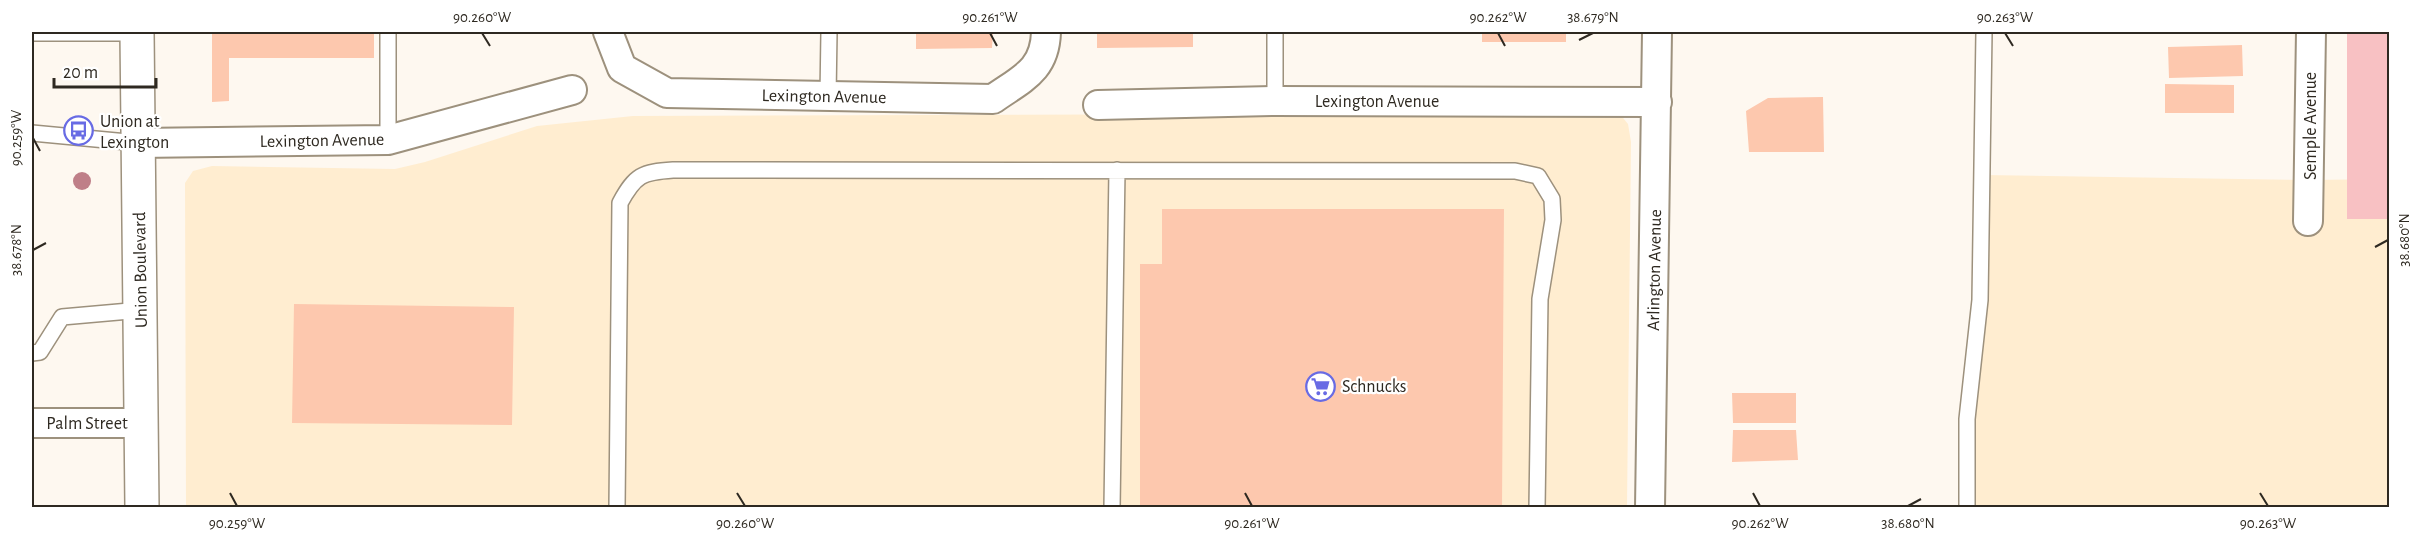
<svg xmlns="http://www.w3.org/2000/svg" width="2421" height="539" viewBox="0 0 2421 539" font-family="'Alegreya Sans',sans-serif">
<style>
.built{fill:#ffedd0}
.green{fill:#f8c1c3}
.building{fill:#fdc8ae}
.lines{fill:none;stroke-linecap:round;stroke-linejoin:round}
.service-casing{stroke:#9d917d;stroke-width:18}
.minor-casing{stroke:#9d917d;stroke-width:32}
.secondary-casing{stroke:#9d917d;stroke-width:36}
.service{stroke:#fff;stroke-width:15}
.minor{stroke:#fff;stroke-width:28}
.secondary{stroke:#fff;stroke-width:33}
.tree{fill:#bf7f88}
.ticks{fill:none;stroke:#2e2921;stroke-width:2}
.labels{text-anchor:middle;stroke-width:4.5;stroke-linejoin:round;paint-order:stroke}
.street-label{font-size:18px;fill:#2e2921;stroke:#fff}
.poi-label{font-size:18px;fill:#2e2921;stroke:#fff;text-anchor:start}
.neatline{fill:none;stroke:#2e2921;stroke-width:2}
.ticks-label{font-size:15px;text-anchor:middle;fill:#2e2921}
</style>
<rect width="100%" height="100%" fill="#fef8f0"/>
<!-- built -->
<path class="built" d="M1619 113 1628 124 1631 142 1627 507H186L185 183 193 171 212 166 395 169 425 162 537 126 633 116Z
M1982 175 2310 180 2389 179V507L1970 508Z"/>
<!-- green -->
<path class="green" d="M2347 32H2389V219H2347Z"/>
<!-- building -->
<path class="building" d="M212 32H374V58H229V101L212 102Z
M916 32H993L992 48 916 49Z
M1097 32H1193V47L1097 48Z
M1482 32H1566V42H1482Z
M2242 45 2243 76 2169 78 2168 47Z
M2165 84 2234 85V113H2165Z
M1823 97 1824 152H1749L1746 111 1768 98Z
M1162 209H1504L1502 508H1140V264H1162Z
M294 304 514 307 512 425 292 423Z
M1732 393H1796V423H1733Z
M1733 430H1796L1798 460 1732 462Z"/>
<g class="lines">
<defs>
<path id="service" d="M32 33H137
M828 96 829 32
M1275 101V32
M32 133 138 143
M388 140V32
M32 353 40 352 62 317 141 310
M617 508 620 203C635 175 642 172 673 170L1515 171 1538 176 1552 199 1553 220 1540 299 1537 508
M1112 508 1117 170
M1967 508V419L1980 300 1984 32"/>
<path id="minor" d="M608 32 622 68 667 93 993 99C1021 79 1045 71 1046 32
M1098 105 1275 101 1657 102
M138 143 388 140 572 90
M2308 221 2311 32
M32 423H143
M1650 508 1657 32"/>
<path id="secondary" d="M137 32 142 508"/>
</defs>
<!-- service casing -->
<use href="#service" class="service-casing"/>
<!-- minor casing -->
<use href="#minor" class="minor-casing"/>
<!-- secondary casing -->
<use href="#secondary" class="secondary-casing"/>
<!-- service -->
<use href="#service" class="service"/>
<!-- minor -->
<use href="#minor" class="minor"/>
<!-- secondary -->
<use href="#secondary" class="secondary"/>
</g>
<!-- trees -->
<circle class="tree" cx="82" cy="181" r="9"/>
<!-- ticks -->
<path class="ticks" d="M482 33 490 46M990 33 997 46M1498 33 1505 46M2005 33 2013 46M1579 40 1593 33M33 138 40 151M2375 247 2388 240M33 250 46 243M230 493 237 506M737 493 745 506M1245 493 1252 506M1753 493 1760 506M2260 493 2268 506M1908 506 1921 499"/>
<!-- icons -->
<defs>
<symbol id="bus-ring" viewBox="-11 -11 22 22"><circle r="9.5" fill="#fff" stroke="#686be4" stroke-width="1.5"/><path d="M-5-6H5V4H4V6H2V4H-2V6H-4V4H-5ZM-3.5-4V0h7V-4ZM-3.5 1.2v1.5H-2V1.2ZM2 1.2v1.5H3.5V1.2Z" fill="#686be4"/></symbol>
<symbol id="supermarket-ring" viewBox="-11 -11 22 22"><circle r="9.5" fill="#fff" stroke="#686be4" stroke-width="1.5"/><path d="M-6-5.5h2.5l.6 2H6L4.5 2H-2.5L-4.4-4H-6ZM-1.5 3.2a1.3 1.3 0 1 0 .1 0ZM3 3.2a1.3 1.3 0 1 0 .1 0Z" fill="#686be4"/></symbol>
</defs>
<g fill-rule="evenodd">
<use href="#bus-ring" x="62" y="114" width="33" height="33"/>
<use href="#supermarket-ring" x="1304" y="370" width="33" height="33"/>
</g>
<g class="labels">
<!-- street labels -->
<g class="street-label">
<text transform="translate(824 96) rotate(1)" y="6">Lexington Avenue</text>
<text x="1377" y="107">Lexington Avenue</text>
<text transform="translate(2310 126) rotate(-90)" y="6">Semple Avenue</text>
<text transform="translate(322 140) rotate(-1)" y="6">Lexington Avenue</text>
<text transform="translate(140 270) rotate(-91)" y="6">Union Boulevard</text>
<text transform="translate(1654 270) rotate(-89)" y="6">Arlington Avenue</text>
<text x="87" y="429">Palm Street</text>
</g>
<!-- poi labels -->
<g class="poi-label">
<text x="100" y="127">Union at<tspan x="100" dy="21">Lexington</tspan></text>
<text x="1342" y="392">Schnucks</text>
</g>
</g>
<!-- border -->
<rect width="2421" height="539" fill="none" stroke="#ffffff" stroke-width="66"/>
<!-- scale -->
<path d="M54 78v9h102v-9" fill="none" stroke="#2e2921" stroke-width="3"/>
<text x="63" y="78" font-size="18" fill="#2e2921" stroke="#ffffff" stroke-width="4.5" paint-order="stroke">20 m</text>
<rect x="33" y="33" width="2355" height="473" class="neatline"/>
<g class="ticks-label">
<text x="482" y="22">90.260°W</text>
<text x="990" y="22">90.261°W</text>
<text x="1498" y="22">90.262°W</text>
<text x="1593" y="22">38.679°N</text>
<text x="2005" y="22">90.263°W</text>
<text transform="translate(16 138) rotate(-90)" y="5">90.259°W</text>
<text transform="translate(2404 240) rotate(-90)" y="5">38.680°N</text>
<text transform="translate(16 250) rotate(-90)" y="5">38.678°N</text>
<text x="237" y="528">90.259°W</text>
<text x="745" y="528">90.260°W</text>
<text x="1252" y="528">90.261°W</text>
<text x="1760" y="528">90.262°W</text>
<text x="1908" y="528">38.680°N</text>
<text x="2268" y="528">90.263°W</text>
</g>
</svg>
